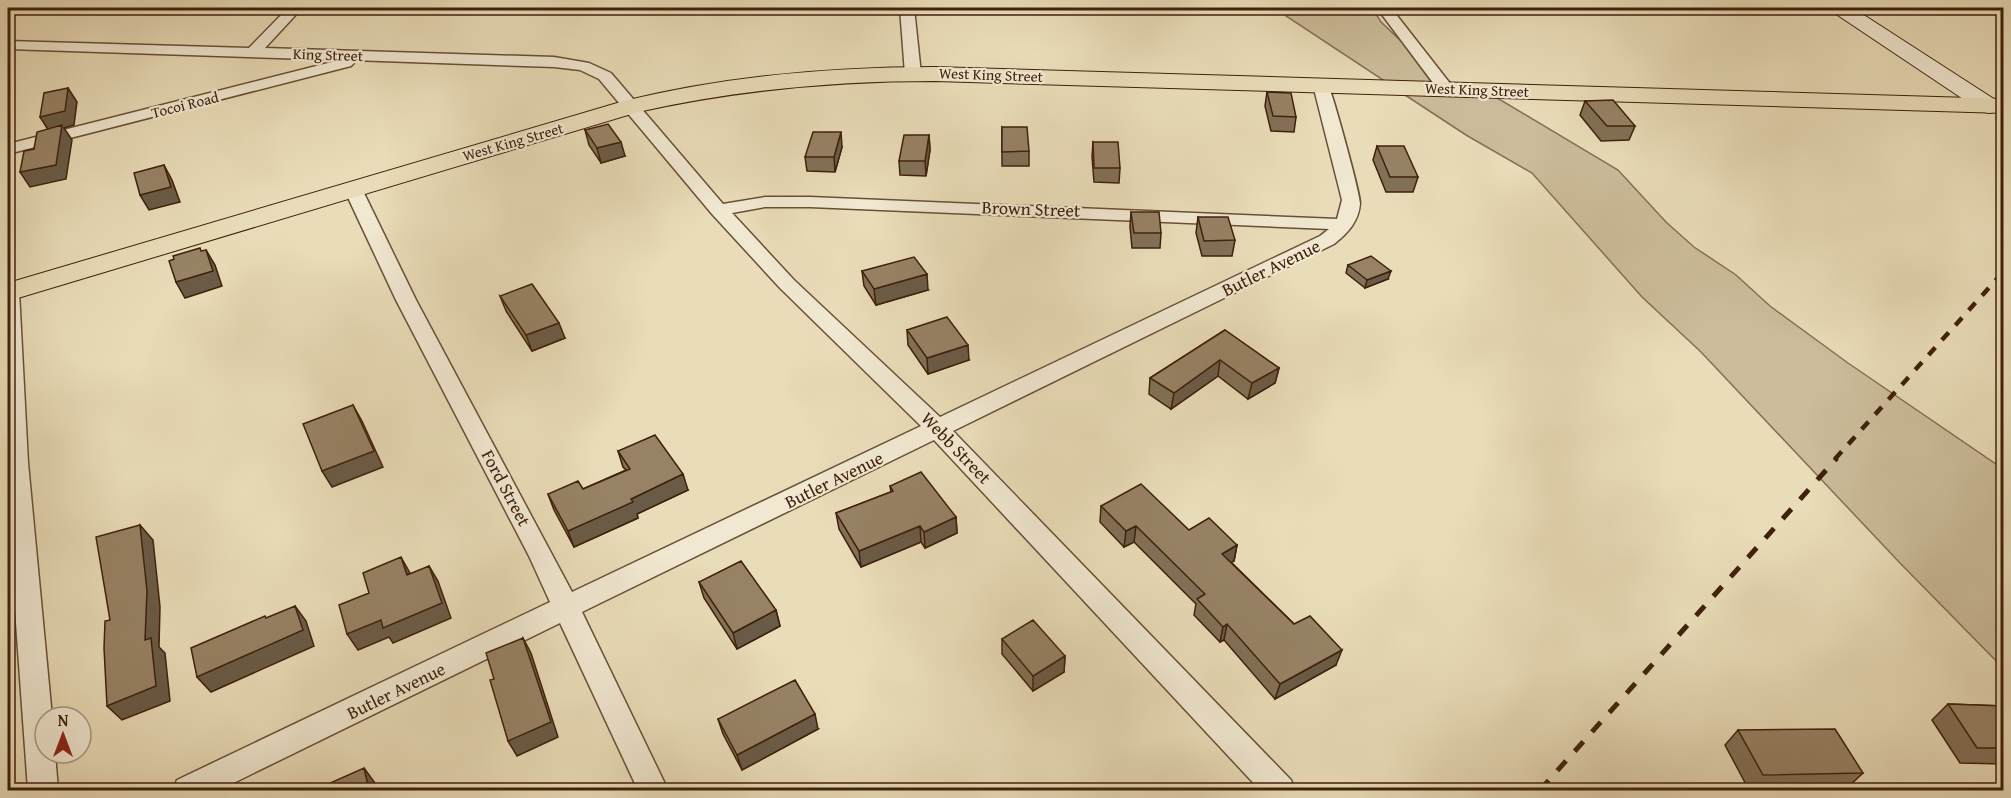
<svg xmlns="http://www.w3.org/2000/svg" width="2011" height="798" viewBox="0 0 2011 798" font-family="'Gentium Book Plus',serif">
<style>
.green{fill:#ccbc9b;stroke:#866e54;stroke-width:1.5}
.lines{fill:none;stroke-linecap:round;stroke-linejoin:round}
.minor-casing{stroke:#6a4f37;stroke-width:3}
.secondary-casing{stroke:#3f200c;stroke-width:2}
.primary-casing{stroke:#3f200c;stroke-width:2}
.minor{fill:#f1e8d1;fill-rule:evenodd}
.secondary{fill:#f1e8d1;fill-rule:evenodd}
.primary{fill:#e9dcb8;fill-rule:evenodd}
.rail-far1{stroke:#3f200c;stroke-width:4.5;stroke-dasharray:10 10;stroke-linecap:butt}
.rail{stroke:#3f200c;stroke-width:5;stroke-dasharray:13 13;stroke-linecap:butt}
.wall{fill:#827057;stroke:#3f200c;stroke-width:1.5}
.shaded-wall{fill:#6a5b47;stroke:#3f200c;stroke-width:1.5}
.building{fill:#978265;stroke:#3f200c;stroke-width:1.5}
.labels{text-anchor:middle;stroke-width:4.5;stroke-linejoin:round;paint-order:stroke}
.far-street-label{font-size:15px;fill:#3f200c;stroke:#f1e8d1}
.street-label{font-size:18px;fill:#3f200c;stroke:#f1e8d1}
</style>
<rect width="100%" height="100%" fill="#e9dcb8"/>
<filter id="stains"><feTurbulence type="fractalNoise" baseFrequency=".00333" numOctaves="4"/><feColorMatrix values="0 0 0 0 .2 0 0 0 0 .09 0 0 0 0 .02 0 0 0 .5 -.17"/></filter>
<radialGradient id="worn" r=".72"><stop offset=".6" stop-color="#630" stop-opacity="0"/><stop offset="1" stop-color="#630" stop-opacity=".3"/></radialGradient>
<!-- green -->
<path class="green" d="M1279 8H1372L1381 22 1402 42 1433 84 1386 82 1286 16Z
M1402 93 1494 96 1618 170 1666 222 1694 247 1736 275 1770 306 1848 363 2003 469V668L1899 562 1701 352 1642 297 1532 173 1466 135Z"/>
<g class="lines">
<defs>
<path id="minor" d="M288 8H302L265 48 554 57 589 63 611 73 723 204 765 197H810L1337 219 1342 200 1313 85 1321 80 1327 82C1332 91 1360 193 1360 203 1359 221 1348 233 1334 244L953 431 1291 780 1295 790H1260L934 440 582 612 668 790H638L560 623 219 790H173L177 780 550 602 529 556 396 300 344 189 347 185H359L362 189 416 300 572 592 921 426 780 288 712 214 599 79 580 70 554 67 352 60 354 63 351 66 8 154V144L340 60 8 49V41L249 48ZM765 207H810L1329 229 1320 236 940 417 794 280 732 213Z
M900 8H914L921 74 913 79 905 74Z
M1377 8H1391L1452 86 1454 89 1452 92H1440Z
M8 285 16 287 19 291 28 463 52 717H45V753H55L58 790H28L8 511Z"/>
<path id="secondary" d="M1830 8H1853L1997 101 2001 106 1997 111 1989 113 1981 111 1833 12Z"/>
<path id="primary" d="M935 67 2004 99V113L935 81C834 81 736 90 638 112L8 301V283L624 101C726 76 830 67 935 67Z"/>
</defs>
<!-- minor casing -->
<use href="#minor" class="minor-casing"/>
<!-- secondary casing -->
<use href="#secondary" class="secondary-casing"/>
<!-- primary casing -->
<use href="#primary" class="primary-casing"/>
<!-- minor -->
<use href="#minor" class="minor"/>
<!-- secondary -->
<use href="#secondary" class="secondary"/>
<!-- primary -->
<use href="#primary" class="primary"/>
<!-- rail-far1 -->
<path class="rail-far1" d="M1835 459 2004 271"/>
<!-- rail -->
<path class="rail" d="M1540 790 1837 458"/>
</g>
<!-- wall -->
<path class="wall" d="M1267 92 1296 117 1294 132 1271 131 1265 106Z
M1585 101 1635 126 1629 140 1601 141 1580 115Z
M1002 127 1029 151V166H1002Z
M585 130 625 156 601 163 589 145Z
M929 135 930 150 926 176 900 175 899 161Z
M1093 142 1120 168 1119 183 1094 182 1092 157Z
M1377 146 1418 177 1413 192H1386L1373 160Z
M842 147 835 172 807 171 805 157Z
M1131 212 1161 233 1160 248H1132L1130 227Z
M1198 217 1235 240 1232 256H1202L1196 233Z
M1348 265 1388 279 1365 288 1346 273Z
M862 271 928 290 876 305 864 286Z
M500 296 565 338 532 351 506 311Z
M907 330 969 360 928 374 908 345Z
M1225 330 1279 368 1275 383 1248 399 1218 376 1171 409 1149 394 1150 378Z
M618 451 688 490 637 514 638 518 574 547 554 510 548 494 583 489 626 470 623 467Z
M890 486 956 517 957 533 925 548 921 542 861 567 839 529 836 513 891 492Z
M1101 506 1189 530 1237 545 1234 561 1231 562 1336 665 1275 699 1224 640 1220 642 1194 615 1196 604 1134 542 1124 547 1100 522Z
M699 582 776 610 780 626 737 649 704 598Z
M1002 639 1065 656 1064 672 1033 691 1002 654Z
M1948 704 2004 706V764L1960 763 1932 720Z
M718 719 818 729 742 770 723 734Z
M1738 730 1863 773 1847 788 1749 790 1725 745Z"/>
<!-- shaded-wall -->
<path class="shaded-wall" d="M68 88 77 102 74 125 64 128 72 140 66 179 30 187 20 172 49 131 40 117Z
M841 132 842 147 835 172 834 157Z
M929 135 930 150 926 176 925 161Z
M621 142 625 156 601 163 597 148Z
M164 165 172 180 180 202 149 210 140 195Z
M206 250 215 265 222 286 185 298 176 282Z
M1391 271 1388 279 1365 288 1367 280Z
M927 274 928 290 876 305 874 289Z
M559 323 565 338 532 351 526 335Z
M968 345 969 360 928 374 927 358Z
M1220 360 1218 376 1171 409 1174 393Z
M1279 368 1275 383 1248 399 1252 383Z
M353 405 362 421 383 467 332 487 322 471Z
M683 474 688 490 637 514 638 518 574 547 568 531 631 499Z
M956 517 957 533 925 548 924 532Z
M140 525 153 540 160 607 159 647 165 653 170 701 122 720 107 706 145 640Z
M920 526 921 542 861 567 859 551Z
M1136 526 1134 542 1124 547 1126 531Z
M1237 545 1234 561 1218 570 1222 554Z
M401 557 410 573 407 575Z
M429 566 438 581 451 618 393 643 389 637 358 650 347 634Z
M295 606 306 621 314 646 211 692 197 677Z
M776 610 780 626 737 649 733 633Z
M1227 624 1224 640 1220 642 1223 627Z
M523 638 531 653 558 737 517 756 508 741Z
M1342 650 1336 665 1275 699 1280 684Z
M1065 656 1064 672 1033 691V676Z
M815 714 818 729 742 770 737 755Z
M364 768 375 783 377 790H369Z"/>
<!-- building -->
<path class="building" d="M68 88 65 111 40 117 44 93Z
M1267 92 1291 93 1296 117 1273 116Z
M1613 100 1635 126H1607L1585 101Z
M608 124 621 142 597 148 585 130Z
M62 125 56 165 20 172 24 151 34 149 37 132Z
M1002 127H1027L1029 151 1002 152Z
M813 132H841L834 157H805Z
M904 135H929L925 161H899Z
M1093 142H1118L1120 168H1094Z
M1377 146H1404L1418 177H1390Z
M164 165 171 187 140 195 134 173Z
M1131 212H1159L1161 233H1134Z
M1198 217H1228L1235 240 1204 241Z
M200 248 201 251 206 250 213 271 176 282 169 261 174 259 173 256Z
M1371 256 1391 271 1367 280 1348 265Z
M914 257 927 274 874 289 862 271Z
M532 284 559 323 526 335 500 296Z
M947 317 968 345 927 358 907 330Z
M1225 330 1279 368 1252 383 1220 360 1174 393 1150 378Z
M353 405 374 451 322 471 303 424Z
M655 435 683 474 631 499 633 502 568 531 548 494 578 481 583 489 630 469 618 451Z
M921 472 956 517 924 532 920 526 859 551 836 513 893 491 890 486Z
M1141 484 1189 530 1209 518 1237 545 1222 554 1294 624 1310 616 1342 650 1280 684 1227 624 1223 627 1197 599 1205 594 1136 526 1126 531 1101 506Z
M140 525 147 591 145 640 151 638 156 686 107 706 104 648 105 621 110 620 96 537Z
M401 557 407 575 429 566 442 603 383 628 381 620 347 634 339 605 369 593 363 573Z
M741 561 776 610 733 633 699 582Z
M295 606 303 630 197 677 191 648 265 616 266 618Z
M1033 620 1065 656 1033 676 1002 639Z
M523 638 551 722 508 741 490 680 494 679 486 653Z
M795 680 815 714 737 755 718 719Z
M1948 704 2004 706V748H1977Z
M1835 729 1863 773 1763 775 1738 730Z
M364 768 369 790H319V788Z"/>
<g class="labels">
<!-- far-street labels -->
<g class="far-street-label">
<text transform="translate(328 55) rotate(2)" y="5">King Street</text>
<text transform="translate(991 75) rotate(2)" y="5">West King Street</text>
<text transform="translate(1477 90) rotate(2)" y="5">West King Street</text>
<text transform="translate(185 105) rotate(-14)" y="5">Tocoi Road</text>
<text transform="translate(513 142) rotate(-16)" y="5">West King Street</text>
</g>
<!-- street labels -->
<g class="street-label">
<text transform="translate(1031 209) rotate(2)" y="6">Brown Street</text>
<text transform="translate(1271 268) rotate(-26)" y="6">Butler Avenue</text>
<text transform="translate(956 448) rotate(46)" y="6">Webb Street</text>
<text transform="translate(834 480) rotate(-26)" y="6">Butler Avenue</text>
<text transform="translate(506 488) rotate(62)" y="6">Ford Street</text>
<text transform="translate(396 691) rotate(-26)" y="6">Butler Avenue</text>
</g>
</g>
<!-- margin -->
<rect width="2011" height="798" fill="none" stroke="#e9dcb8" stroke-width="30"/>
<rect x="9" y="9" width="1993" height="780" fill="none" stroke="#3f200c" stroke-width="3"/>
<rect x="15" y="15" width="1981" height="768" fill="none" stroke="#3f200c" stroke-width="1.5"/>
<!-- north arrow -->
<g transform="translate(63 735)"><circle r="28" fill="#f1e8d1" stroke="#aa9882" stroke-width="1.5"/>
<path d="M0-4.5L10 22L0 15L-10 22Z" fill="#8f2418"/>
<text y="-9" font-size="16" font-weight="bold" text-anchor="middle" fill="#3f200c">N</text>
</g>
<rect width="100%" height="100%" filter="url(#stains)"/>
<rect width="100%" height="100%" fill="url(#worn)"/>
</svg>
